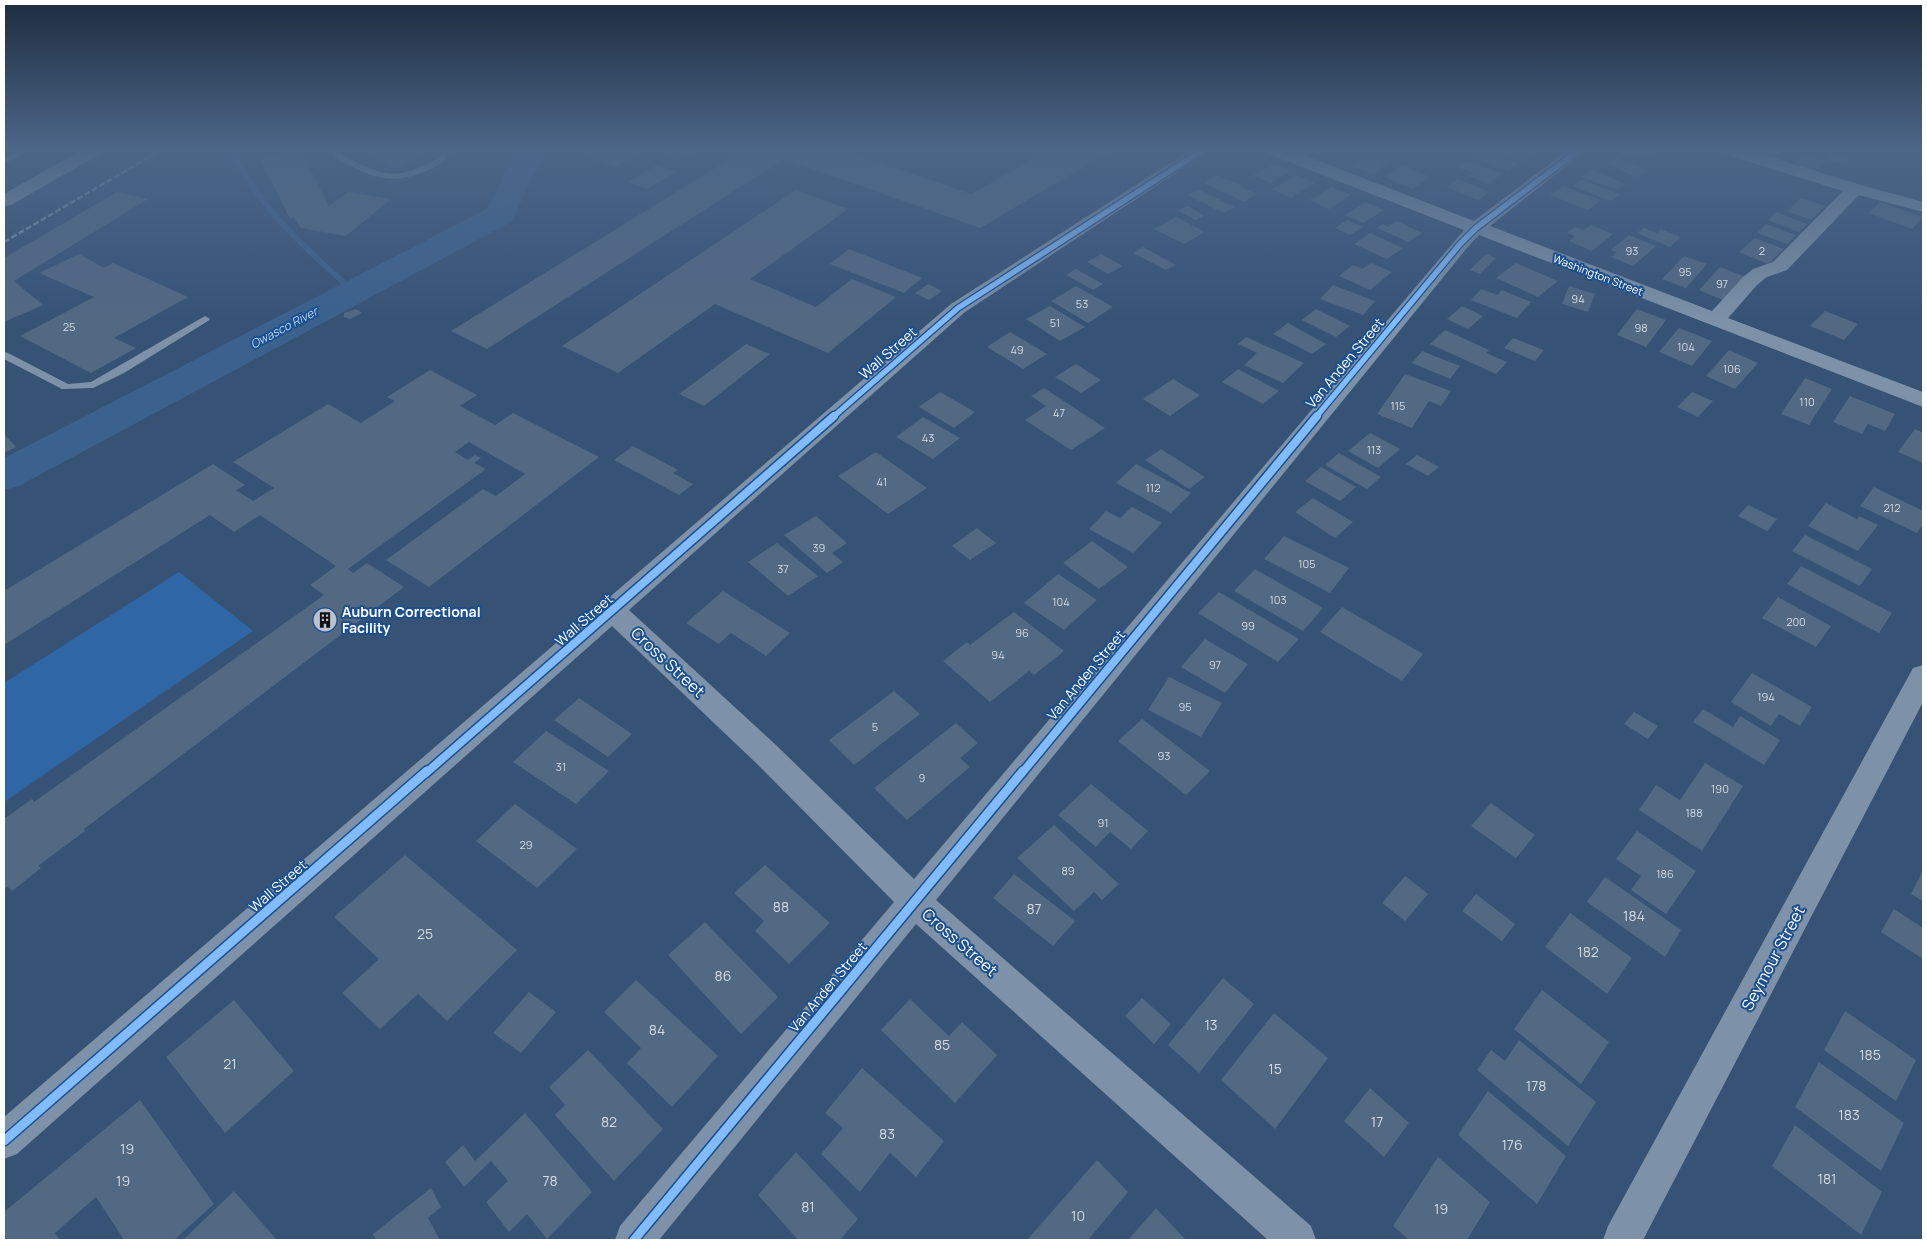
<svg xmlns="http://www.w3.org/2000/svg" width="1927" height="1244" viewBox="0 0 1927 1244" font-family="Manrope,sans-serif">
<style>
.green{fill:#2f66a5}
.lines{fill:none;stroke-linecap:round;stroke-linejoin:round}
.stream{stroke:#3b618d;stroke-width:5.5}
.river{fill:#3b618d;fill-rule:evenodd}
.building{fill:#526984}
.service{fill:#7d92a8;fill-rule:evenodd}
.minor{fill:#7d92a8;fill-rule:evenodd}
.trunk{fill:#7e90a7;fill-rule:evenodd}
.rail{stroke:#7e92a7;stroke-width:2.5;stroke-dasharray:6 2.5;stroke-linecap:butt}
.cycleway-far2-casing{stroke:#1b4f8f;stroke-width:8}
.cycleway-far1-casing{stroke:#1b4f8f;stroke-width:11}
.cycleway-casing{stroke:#1b4f8f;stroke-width:12}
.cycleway-far2{stroke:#80bcff;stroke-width:5.5}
.cycleway-far1{stroke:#80bcff;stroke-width:8}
.cycleway{stroke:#80bcff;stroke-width:9}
.labels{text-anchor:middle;stroke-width:4;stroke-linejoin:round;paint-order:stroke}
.number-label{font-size:11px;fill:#d4dae0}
.far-street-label{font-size:11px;fill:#fff;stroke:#1b4f8f}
.far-water-label{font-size:12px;font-style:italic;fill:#b5d3f5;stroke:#1b4f8f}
.street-label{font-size:14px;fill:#fff;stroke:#1b4f8f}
.poi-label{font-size:14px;font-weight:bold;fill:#fff;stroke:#1b4f8f;text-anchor:start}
.near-number-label{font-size:14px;fill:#d4dae0}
.near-street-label{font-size:16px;fill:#fff;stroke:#1b4f8f}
</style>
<rect width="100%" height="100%" fill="#365274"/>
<!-- green -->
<path class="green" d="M179 572 253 631 4 802V683Z"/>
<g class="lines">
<!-- stream -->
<path class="stream" d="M242 149 235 157C263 212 309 251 354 292"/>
<!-- river -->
<path class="river" d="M516 149H546L511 222 19 486 4 490V458L487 209Z"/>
</g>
<!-- building -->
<path class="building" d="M296 149H300L329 206 348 192 391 199 346 236 301 228 294 217 290 219 260 159Z
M360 149H416L427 155 395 169Z
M593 149H646L615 167 583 155Z
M677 149H682L691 153 678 160 666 155Z
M746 149H840L971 194 1051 149H1114L980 228 784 159 487 349 451 331Z
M1307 149H1332L1326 153 1323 151 1318 154Z
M1492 149H1519L1533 155 1523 162Z
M1624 149H1651L1654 150 1641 160 1619 153Z
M1746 149H1783L1772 159Z
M1486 151 1518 163 1508 171 1475 158Z
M1830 152 1850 159 1844 165 1823 158Z
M1806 154 1827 161 1813 173 1793 166Z
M1368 156 1388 163 1372 174 1352 166Z
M1615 157 1648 170 1638 177 1605 164Z
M1467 160 1502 174 1488 184 1469 176 1473 173 1457 167Z
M1274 164 1290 171 1270 183 1253 175Z
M657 165 676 172 647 189 628 182Z
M1402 165 1430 177 1412 189 1384 177Z
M1591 170 1626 184 1618 190 1582 177Z
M1217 175 1243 186 1241 187 1257 194 1244 202 1204 183Z
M1296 175 1315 183 1291 198 1272 189Z
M1458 179 1489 192 1478 200 1447 187Z
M1581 179 1620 195 1611 201 1572 186Z
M1563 186 1601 200 1588 210 1550 195Z
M1332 187 1351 195 1329 209 1310 200Z
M1198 189 1235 207 1223 213 1187 195Z
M796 190 848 209 750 279 816 307 852 279 896 297 828 353 715 304 618 373 562 346Z
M117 192 148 199 14 281 43 305 4 322V258Z
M1801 198 1825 206 1811 220 1787 211Z
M1366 202 1384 210 1363 223 1345 215Z
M1880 202 1923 217 1912 229 1869 213Z
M1188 206 1204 216 1195 220 1178 210Z
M1776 212 1807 224 1799 232 1768 220Z
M1176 217 1205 232 1184 244 1154 229Z
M1347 220 1363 227 1350 235 1335 228Z
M1397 221 1422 233 1408 242 1377 228 1383 224 1388 227Z
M1766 224 1796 235 1787 244 1757 233Z
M1591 225 1613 234 1592 251 1569 241 1575 236 1567 233 1575 227 1584 230Z
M1644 228 1657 233 1661 229 1681 237 1670 247 1637 233Z
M1370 233 1403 248 1387 259 1354 244Z
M1629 235 1656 246 1633 266 1611 257 1617 252 1611 250Z
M1755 238 1784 249 1768 264 1739 252Z
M1143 247 1176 265 1166 270 1133 253Z
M849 249 922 278 904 293 830 264Z
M79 254 104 268 113 263 188 297 114 338 136 348 91 373 20 336 94 297 39 273Z
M1101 254 1123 266 1108 274 1087 262Z
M1486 254 1496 258 1480 274 1470 270Z
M1684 256 1707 264 1686 288 1662 279Z
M1371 263 1392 272 1370 290 1339 276 1353 265 1362 269Z
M1516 263 1558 281 1538 297 1496 278Z
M1720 267 1746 277 1725 301 1699 290Z
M1076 269 1103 284 1093 290 1066 275Z
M928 284 942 291 929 300 915 293Z
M1333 285 1375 301 1363 315 1320 299Z
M1076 286 1113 307 1088 323 1051 301Z
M1569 286 1595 294 1588 312 1562 304Z
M1481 289 1497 295 1502 290 1531 302 1517 318 1471 300Z
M1050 306 1085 327 1060 341 1026 319Z
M1462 306 1483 316 1468 329 1447 319Z
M356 309 362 313 350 319 344 317V313Z
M1316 309 1350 326 1336 337 1302 320Z
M1637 309 1666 320 1646 347 1617 335Z
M1825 311 1858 324 1844 340 1810 326Z
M1288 323 1326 344 1312 354 1273 334Z
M1679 328 1712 341 1692 366 1659 352Z
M1445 330 1489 350 1486 353 1507 362 1496 374 1430 344Z
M1010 332 1047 354 1023 369 987 347Z
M1246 337 1304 363 1283 383 1244 365 1257 353 1238 344Z
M1513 338 1544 350 1535 361 1504 348Z
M746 344 770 354 704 406 679 394Z
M1729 350 1758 363 1735 389 1706 376Z
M1422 351 1460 366 1450 379 1412 363Z
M1076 364 1101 380 1081 393 1055 377Z
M1238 369 1279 391 1263 404 1222 382Z
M430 370 477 395 460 406 495 425 513 413 599 457 429 587 386 560 483 489 496 496 525 474 469 442 455 452 468 460 475 455 481 458 474 463 486 469 348 569 353 573 367 563 404 587 84 829 85 831 38 866 41 868 12 891 8 887 4 889V819L32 799 34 802 324 595 310 585 336 566 260 515 234 532 210 515 4 645V591L213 464 245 485 236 490 253 501 274 488 233 462 328 404 361 423 395 401 387 397Z
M1405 374 1451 391 1441 406 1429 401 1412 428 1377 414Z
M1805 378 1832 389 1809 425 1781 414Z
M1173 379 1200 395 1170 416 1143 399Z
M1044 388 1105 428 1071 450 1025 420 1046 406 1031 396Z
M940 392 975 412 954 428 919 407Z
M1692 392 1713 401 1698 417 1677 407Z
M1850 396 1895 414 1885 431 1868 424 1862 434 1833 422Z
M923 417 960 438 933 459 896 437Z
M1915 429 1923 433V463L1898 452Z
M1370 433 1400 449 1378 468 1348 451Z
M4 434 16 447 4 453Z
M633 446 678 470 673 473 693 484 679 495 614 460Z
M1161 449 1205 477 1189 489 1145 460Z
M876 452 927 488 888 514 838 476Z
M1339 453 1381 477 1367 489 1325 465Z
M1417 455 1439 467 1428 476 1406 464Z
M1136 464 1191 493 1171 513 1116 483Z
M1321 467 1356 487 1340 501 1305 481Z
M1874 487 1923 511V524L1917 533 1860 506Z
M1313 498 1353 522 1335 538 1295 512Z
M1826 503 1857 519 1859 516 1878 525 1858 551 1808 526Z
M1748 505 1777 519 1767 531 1738 516Z
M1132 507 1162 523 1133 553 1089 529 1106 511 1120 518Z
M816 516 847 543 832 553 843 562 827 573 784 535Z
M977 528 996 543 970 560 952 546Z
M1805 535 1872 569 1860 586 1792 551Z
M1284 536 1349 568 1330 593 1264 559Z
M1092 541 1128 567 1099 589 1063 563Z
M777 543 818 576 788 596 748 562Z
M1801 566 1892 613 1879 633 1787 584Z
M1255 569 1323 608 1303 631 1234 591Z
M1058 574 1097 600 1064 630 1024 603Z
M723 591 790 633 766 656 731 633 719 644 686 623Z
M1219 592 1299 639 1278 662 1198 613Z
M1778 597 1831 626 1816 647 1762 618Z
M1342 607 1423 654 1402 681 1320 632Z
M1014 612 1064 651 1034 675 1029 671 990 702 943 661 967 642 970 645Z
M1205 639 1248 664 1225 693 1181 667Z
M1752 673 1812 707 1800 726 1779 714 1771 726 1731 702Z
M1169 677 1222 703 1201 737 1148 710Z
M894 691 920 714 854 765 829 740Z
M579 698 632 734 608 757 554 720Z
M1703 709 1733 727 1740 716 1780 740 1764 765 1693 722Z
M1634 712 1658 726 1648 739 1624 724Z
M1142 719 1210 771 1186 795 1118 741Z
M956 723 978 743 960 758 970 767 907 820 874 788Z
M546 731 609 771 576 804 513 762Z
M1705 763 1743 786 1702 851 1639 810 1656 785 1680 800Z
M1091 784 1148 831 1131 849 1110 832 1096 847 1058 815Z
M1491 803 1535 835 1516 858 1471 826Z
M515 804 577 849 537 888 476 841Z
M1054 825 1119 884 1102 900 1094 892 1074 911 1017 858Z
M1637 831 1696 871 1666 914 1631 890 1641 876 1616 859Z
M405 855 517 950 447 1021 418 994 380 1029 342 993 379 959 334 917Z
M765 865 830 923 789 964 755 931 764 921 734 893Z
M1923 870V901L1911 894Z
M1014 874 1075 921 1053 946 993 898Z
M1405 876 1428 894 1405 921 1382 903Z
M1605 877 1681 930 1665 957 1587 902Z
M1476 894 1515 924 1502 941 1462 911Z
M1894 909 1923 928V959L1881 932Z
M1570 913 1632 958 1607 994 1545 947Z
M705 922 778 997 741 1034 668 955Z
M1223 978 1254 1004 1199 1073 1168 1045Z
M636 980 718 1056 672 1107 627 1063 641 1048 604 1012Z
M1542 990 1609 1042 1581 1084 1514 1029Z
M529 992 556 1012 521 1053 493 1033Z
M1142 998 1171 1024 1154 1044 1125 1016Z
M910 999 949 1036 962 1022 997 1055 955 1103 881 1030Z
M234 1000 294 1071 225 1133 166 1057Z
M1845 1011 1916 1060 1896 1101 1824 1050Z
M1274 1013 1328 1058 1275 1129 1221 1080Z
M1519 1040 1596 1102 1568 1146 1477 1070 1491 1050 1505 1061Z
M588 1050 663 1129 614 1181 555 1115 565 1105 549 1087Z
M1819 1062 1904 1123 1881 1171 1795 1107Z
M862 1068 944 1141 916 1177 890 1153 860 1192 821 1154 843 1128 825 1113Z
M1370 1088 1409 1123 1384 1157 1344 1121Z
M1488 1091 1566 1156 1537 1204 1458 1135Z
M140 1100 214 1204 174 1240H124L96 1197 55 1233 60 1240H4V1212Z
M525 1113 592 1192 547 1239 527 1214 509 1232 486 1202 508 1181 491 1161 464 1187 445 1162 463 1145 475 1161Z
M1795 1125 1882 1192 1861 1235 1772 1166Z
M796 1152 858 1219 840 1240H798L758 1195Z
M1438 1157 1490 1202 1467 1240H1409L1393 1226Z
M1097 1160 1128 1192 1088 1240H1027Z
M431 1188 441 1207 428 1218 440 1240H376L373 1234Z
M234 1191 277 1240H183Z
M1156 1208 1186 1240H1128Z"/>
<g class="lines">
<!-- service -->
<path class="service" d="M21 149H31L4 164V159Z
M337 149H345L342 154C385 179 396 180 440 158L443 149H451C445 163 439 165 426 171 389 187 368 176 335 157L334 155Z
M205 316 210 319 208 321 124 373 93 388 62 389 4 359V352L8 353 68 384 91 382Z"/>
<!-- minor -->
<path class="minor" d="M1192 149H1212L965 312 629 610 776 745 914 879 1464 230 1266 153 1264 149H1288L1474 221 1569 149H1588L1490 226 1712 311 1743 277 1753 269 1773 262 1843 191 1721 153 1719 149H1745L1861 185 1923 202V212L1859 195 1787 270 1767 277 1757 285 1728 318 1923 392V407L1479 235 1467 248 936 900 1311 1226 1316 1240H1268L916 924 659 1240H615L620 1226 894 902 756 763 612 626 17 1154 4 1159V1117L951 304Z
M1923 665V702L1643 1240H1603L1608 1226 1913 668Z"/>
<!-- trunk -->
<path class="trunk" d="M83 149H105L102 153 11 205 4 206V194Z"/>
<!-- rail -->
<path class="rail" d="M4 242 163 149"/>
<defs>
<path id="cycleway-far2" d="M833 417 958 308 1204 149
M1316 417 1460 244 1476 228 1580 149"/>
<path id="cycleway-far1" d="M426 773 834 416
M1022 773 1317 416"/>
<path id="cycleway" d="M4 1141 427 771
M634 1240 1023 771"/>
</defs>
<!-- cycleway-far2 casing -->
<use href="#cycleway-far2" class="cycleway-far2-casing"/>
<!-- cycleway-far1 casing -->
<use href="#cycleway-far1" class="cycleway-far1-casing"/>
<!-- cycleway casing -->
<use href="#cycleway" class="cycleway-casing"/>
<!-- cycleway-far2 -->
<use href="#cycleway-far2" class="cycleway-far2"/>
<!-- cycleway-far1 -->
<use href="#cycleway-far1" class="cycleway-far1"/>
<!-- cycleway -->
<use href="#cycleway" class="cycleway"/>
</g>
<!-- sky -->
<linearGradient id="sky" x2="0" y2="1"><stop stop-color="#1e2d40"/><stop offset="0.46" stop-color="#4c6688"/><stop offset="1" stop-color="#4c6688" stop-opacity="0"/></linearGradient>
<rect width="1927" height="323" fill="url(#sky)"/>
<!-- icons -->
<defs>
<symbol id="building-disc" viewBox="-11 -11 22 22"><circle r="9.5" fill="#b9c2ce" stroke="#1b4f8f"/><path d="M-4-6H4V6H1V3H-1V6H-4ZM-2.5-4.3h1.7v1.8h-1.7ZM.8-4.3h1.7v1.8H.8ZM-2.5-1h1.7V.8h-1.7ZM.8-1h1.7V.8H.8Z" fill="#111"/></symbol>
</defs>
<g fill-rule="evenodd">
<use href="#building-disc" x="311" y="606" width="28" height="28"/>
</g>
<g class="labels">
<!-- number labels -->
<g class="number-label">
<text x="1632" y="255">93</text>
<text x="1762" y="255">2</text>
<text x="1685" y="276">95</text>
<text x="1722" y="288">97</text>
<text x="1578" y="303">94</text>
<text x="1082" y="308">53</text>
<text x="1055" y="327">51</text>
<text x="69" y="331">25</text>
<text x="1641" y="332">98</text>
<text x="1686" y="351">104</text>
<text x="1017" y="354">49</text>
<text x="1732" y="373">106</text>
<text x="1807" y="406">110</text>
<text x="1398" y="410">115</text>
<text x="1059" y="417">47</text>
<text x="928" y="442">43</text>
<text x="1374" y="454">113</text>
<text x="882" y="486">41</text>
<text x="1153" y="492">112</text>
<text x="1892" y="512">212</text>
<text x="819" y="552">39</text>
<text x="1307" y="568">105</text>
<text x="783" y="573">37</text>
<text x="1278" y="604">103</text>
<text x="1061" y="606">104</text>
<text x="1796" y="626">200</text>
<text x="1248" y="630">99</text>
<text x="1022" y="637">96</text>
<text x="998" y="659">94</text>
<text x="1215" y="669">97</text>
<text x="1766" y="701">194</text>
<text x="1185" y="711">95</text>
<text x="875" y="731">5</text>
<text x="1164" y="760">93</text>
<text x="561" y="771">31</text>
<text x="922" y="782">9</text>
<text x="1720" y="793">190</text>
<text x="1694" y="817">188</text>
<text x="1103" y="827">91</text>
<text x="526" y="849">29</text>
<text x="1068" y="875">89</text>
<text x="1665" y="878">186</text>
</g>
<!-- far-street labels -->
<g class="far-street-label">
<text transform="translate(1598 275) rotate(21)" y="4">Washington Street</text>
</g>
<!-- far-water labels -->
<g class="far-water-label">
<text transform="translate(284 328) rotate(-28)" y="4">Owasco River</text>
</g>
<!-- street labels -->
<g class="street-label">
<text transform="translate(888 353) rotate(-41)" y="5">Wall Street</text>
<text transform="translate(1345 363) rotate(-50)" y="5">Van Anden Street</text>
<text transform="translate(584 620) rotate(-41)" y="5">Wall Street</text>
<text transform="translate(1086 675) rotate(-50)" y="5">Van Anden Street</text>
<text transform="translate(278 886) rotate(-41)" y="5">Wall Street</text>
<text transform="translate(828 987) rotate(-50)" y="5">Van Anden Street</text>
</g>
<!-- poi labels -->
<g class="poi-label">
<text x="342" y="617">Auburn Correctional<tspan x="342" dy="16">Facility</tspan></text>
</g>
<!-- near-number labels -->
<g class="near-number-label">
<text x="781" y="912">88</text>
<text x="1034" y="914">87</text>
<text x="1634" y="921">184</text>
<text x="425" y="939">25</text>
<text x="1588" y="957">182</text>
<text x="723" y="981">86</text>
<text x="1211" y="1030">13</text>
<text x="657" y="1035">84</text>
<text x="942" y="1050">85</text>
<text x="1870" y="1060">185</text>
<text x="230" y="1069">21</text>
<text x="1275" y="1074">15</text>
<text x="1536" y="1091">178</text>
<text x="1849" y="1120">183</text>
<text x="609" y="1127">82</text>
<text x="1377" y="1127">17</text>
<text x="887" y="1139">83</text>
<text x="1512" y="1150">176</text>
<text x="127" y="1154">19</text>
<text x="1827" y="1184">181</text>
<text x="123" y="1186">19</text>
<text x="550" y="1186">78</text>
<text x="808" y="1212">81</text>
<text x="1441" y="1214">19</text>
<text x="1078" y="1221">10</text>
</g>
<!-- near-street labels -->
<g class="near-street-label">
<text transform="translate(668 662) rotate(43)" y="6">Cross Street</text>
<text transform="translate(960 942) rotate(41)" y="6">Cross Street</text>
<text transform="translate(1773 958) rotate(-62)" y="6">Seymour Street</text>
</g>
</g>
<!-- border -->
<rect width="1927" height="1244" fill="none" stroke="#ffffff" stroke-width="10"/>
</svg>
